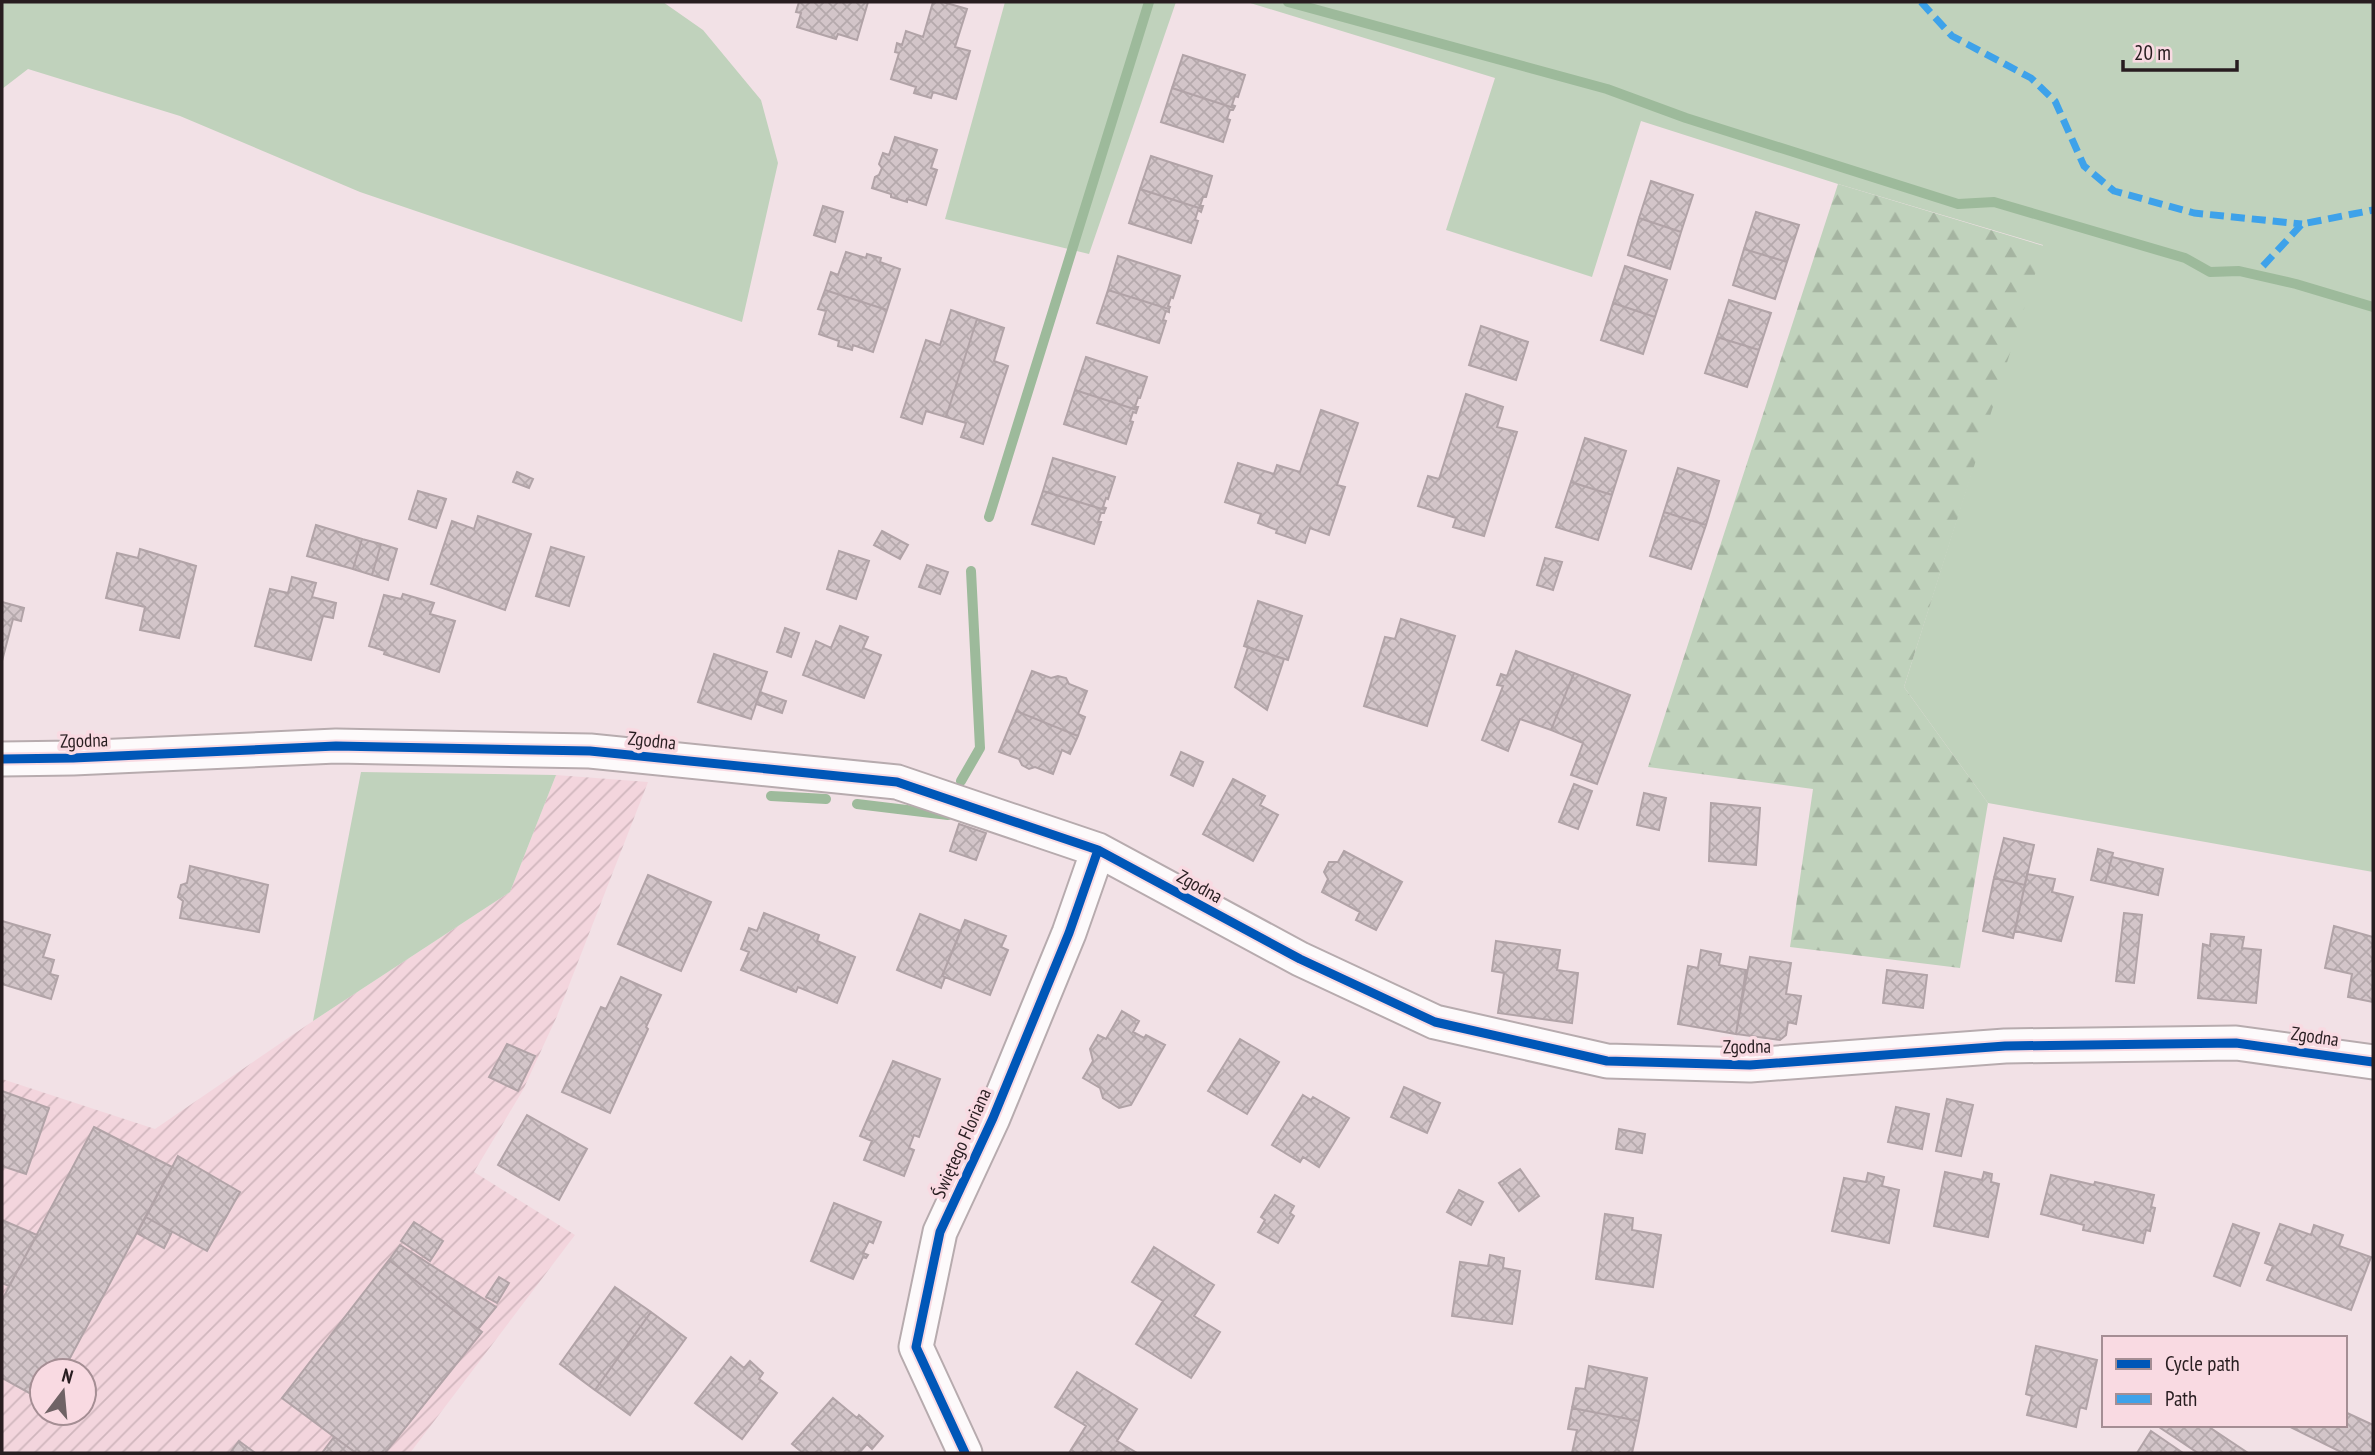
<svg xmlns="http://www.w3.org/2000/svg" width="2375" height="1455" viewBox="0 0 2375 1455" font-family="'PT Sans Narrow',sans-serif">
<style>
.industrial{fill:url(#industrial-furrows);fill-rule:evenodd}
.green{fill:#c0d2bc}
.forest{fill:url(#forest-firs)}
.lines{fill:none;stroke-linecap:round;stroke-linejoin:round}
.stream{stroke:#9dba9b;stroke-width:10}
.building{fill:url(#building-cross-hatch);stroke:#b1a3a7;stroke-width:2}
.minor-casing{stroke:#b7abae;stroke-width:37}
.minor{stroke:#fdfafb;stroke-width:33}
.quiet{stroke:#3ea2ea;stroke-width:7;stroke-dasharray:14 7;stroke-linecap:butt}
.cycleway-casing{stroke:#f9dae2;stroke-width:13}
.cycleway{stroke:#0057b8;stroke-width:9}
.labels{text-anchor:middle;stroke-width:7;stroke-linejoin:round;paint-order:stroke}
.street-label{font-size:19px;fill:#281d20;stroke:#f9dae2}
</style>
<defs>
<pattern id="industrial-furrows" width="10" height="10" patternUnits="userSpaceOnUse" patternTransform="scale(1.75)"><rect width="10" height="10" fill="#f3d5dd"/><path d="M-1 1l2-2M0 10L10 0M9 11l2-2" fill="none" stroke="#d0b6bd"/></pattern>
<pattern id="forest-firs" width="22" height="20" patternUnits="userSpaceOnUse" patternTransform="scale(1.75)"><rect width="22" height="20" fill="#c0d2bc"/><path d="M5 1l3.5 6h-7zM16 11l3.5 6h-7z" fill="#a5b4a1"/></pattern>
<pattern id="building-cross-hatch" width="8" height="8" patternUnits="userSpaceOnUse" patternTransform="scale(1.75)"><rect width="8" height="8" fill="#d3c5c9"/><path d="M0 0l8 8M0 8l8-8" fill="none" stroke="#b5a9ac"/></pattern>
</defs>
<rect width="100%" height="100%" fill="#f2e1e6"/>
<!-- industrial -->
<path class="industrial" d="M556 775 648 782 557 1016 523 1090 474 1172 575 1235 410 1453H2V1079L155 1129 313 1021 510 892ZM42 1371H84V1413H42Z"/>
<!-- green -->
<path class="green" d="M2 2H663L703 30 761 100 778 163 742 322 360 192 180 116 28 69 2 89Z
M1005 2H1176L1089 254 945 219Z
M1247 2H2373V872L1988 803 1904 687 2043 245 1838 184 1641 121 1592 277 1446 230 1495 78Z
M361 772 556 775 510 892 313 1021Z"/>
<!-- forest -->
<path class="forest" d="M1838 184 2044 246 1904 687 1988 803 1960 968 1790 947 1813 789 1648 767Z"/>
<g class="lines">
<!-- stream -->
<path class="stream" d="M1288 2 1607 89 1686 118 1958 204 1994 202 2185 258 2210 272 2239 271 2296 284 2373 307
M989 517 1149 2
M961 781 980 748 971 571
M771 796 826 799
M857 804 948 815"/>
</g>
<!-- building -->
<path class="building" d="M799 2H868L857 40 838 34 836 39 797 27 801 13 796 12Z
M933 2H943L967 9 955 47 970 51 956 99 933 92 931 98 914 93 916 87 891 79 899 53 895 52 897 43 902 45 906 31 923 37Z
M1183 55 1245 75 1238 97 1235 96 1232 105 1235 106 1234 108 1172 88Z
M1172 88 1234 108 1233 110H1230L1227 119 1230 120 1223 142 1161 122Z
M895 137 937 150 931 168 937 170 926 205 907 199V202L891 197V194L872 188 875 177 879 175 882 168 879 164 883 153 889 155Z
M1151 156 1212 176 1206 197H1203L1200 206H1203L1202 209 1140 189Z
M1651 181 1693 195 1681 232 1639 218Z
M1140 189 1202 209 1201 212 1198 210 1195 220 1198 221 1191 243 1129 223Z
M823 206 843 212 835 242 814 235Z
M1756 212 1799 225 1787 262 1744 249Z
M1639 218 1681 232 1670 269 1628 255Z
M1744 249 1787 262 1775 299 1733 285Z
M846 252 866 258 867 254 881 258 880 262 900 269 887 310 825 290 831 272 838 275Z
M1118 256 1180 276 1173 298 1171 297 1168 306 1170 307 1169 309 1108 290Z
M1625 266 1667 280 1655 317 1613 303Z
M825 290 887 310 873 352 853 345 852 350 838 346 839 341 819 334 826 311 818 309Z
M1108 290 1169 309V312L1166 311 1163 320 1166 321 1159 343 1097 323Z
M1729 300 1771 313 1759 350 1717 337Z
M1613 303 1655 317 1643 354 1601 340Z
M951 310 977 319 946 417 926 411 922 424 901 417 926 340 940 345Z
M977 319 1004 328 994 361 1008 366 983 444 961 437 966 423 946 417Z
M1481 326 1528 342 1516 380 1469 365Z
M1717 337 1759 350 1747 387 1705 373Z
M1086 357 1147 377 1140 398H1138L1135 407H1138L1137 410 1075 390Z
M1075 390 1137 410 1136 413 1133 412 1130 421 1133 422 1126 444 1064 424Z
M1466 394 1503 407 1497 427 1517 432 1484 536 1453 527 1456 518 1418 506 1428 476 1439 479Z
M1321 410 1358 423 1337 485 1345 487 1329 535 1310 528 1305 543 1276 533 1277 530 1258 523 1261 514 1225 502 1238 463 1274 474 1277 465 1300 472Z
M1585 438 1626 451 1612 495 1571 482Z
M1053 458 1115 477 1108 499 1106 498 1103 507 1106 508 1105 510 1043 491Z
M1678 468 1719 481 1706 525 1664 512Z
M517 472 533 479 529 488 513 482Z
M1571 482 1612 495 1598 540 1556 527Z
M418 491 446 499 436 528 409 519Z
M1043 491 1105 510 1104 513H1101L1098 522H1101L1094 544 1032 524Z
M1664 512 1706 525 1691 569 1650 556Z
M478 516 531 534 505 610 431 584 452 521 474 529Z
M316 525 362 539 353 569 307 556Z
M882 531 908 545 900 559 874 545Z
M362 539 381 544 372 575 353 569Z
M381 544 397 549 388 580 372 575Z
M551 547 584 557 569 606 536 596Z
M140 549 196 566 179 638 140 630 145 607 106 598 117 553 138 558Z
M839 551 869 561 856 599 827 589Z
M1545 558 1562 562 1553 590 1537 585Z
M927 565 948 572 940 594 919 587Z
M292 577 316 583 312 597 336 603 333 618 323 616 311 660 255 646 270 589 288 593Z
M403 594 434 603 430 614 455 621 439 672 384 654 385 651 369 646 384 595 401 599Z
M1258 601 1302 616 1288 660 1244 646Z
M2 602 24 608 21 621 13 619 2 661Z
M1401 619 1455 636 1427 726 1364 706 1385 637 1395 639Z
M840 626 868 637 863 648 881 655 864 698 803 675 816 641 831 648Z
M785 628 799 633 791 657 777 652Z
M1248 647 1284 659 1267 710 1235 687Z
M1516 651 1574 673 1551 730 1520 719 1508 751 1482 740 1503 686 1497 685 1501 674 1507 676Z
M714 654 767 672 751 719 698 702Z
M1032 671 1051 678 1058 676 1066 678 1069 684 1087 691 1078 714 1085 717 1078 736 1016 711Z
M1574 673 1630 695 1597 784 1571 775 1583 743 1551 730Z
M760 692 786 701 782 713 756 704Z
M1016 711 1078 736 1070 754 1062 750 1053 774 1035 767 1029 769 1022 765 1019 759 999 752Z
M1181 752 1203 762 1193 786 1171 775Z
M1233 779 1265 796 1260 805 1278 815 1253 861 1203 834Z
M1574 784 1592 791 1578 829 1559 822Z
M1644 793 1666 798 1659 830 1637 825Z
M1711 803 1760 808 1756 865 1709 861Z
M959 824 986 833 976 860 950 851Z
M2004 838 2034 845 2025 885 1994 878Z
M2098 849 2113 853 2105 883 2091 880Z
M1344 851 1402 882 1376 930 1356 920 1360 912 1322 892 1328 879 1324 872 1329 862H1338Z
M2112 857 2163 869 2158 895 2105 883Z
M190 866 268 885 259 932 180 918 183 901 178 897 181 885 187 883Z
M2027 874 2055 879 2052 892 2073 897 2061 941 2015 931Z
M648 875 711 902 681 971 618 944Z
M1994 878 2025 885 2013 938 1983 931Z
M764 913 819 935 817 941 855 957 837 1003 798 987 796 992 741 970 749 952 741 949 749 928 757 931Z
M2124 913 2142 915 2134 983 2116 981Z
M920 914 961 931 942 976 945 977 941 988 897 970Z
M965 920 1006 936 1001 947 1008 950 990 995 942 976Z
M2 921 50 935 43 957 54 960 50 974 58 976 51 999 2 984Z
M2334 926 2373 937V1002L2348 997 2352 974 2325 968Z
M2211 934 2244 937 2242 948 2261 950 2256 1003 2198 998 2203 944 2210 946Z
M1496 941 1560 950 1557 970 1578 973 1572 1023 1498 1013 1504 973 1492 971Z
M1701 950 1721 954 1719 965 1746 970 1736 1034 1678 1024 1688 966 1698 968Z
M1750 957 1791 963 1786 994 1801 996 1796 1024 1788 1022 1786 1035 1780 1040 1736 1034Z
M1887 970 1927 975 1923 1008 1883 1003Z
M621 977 661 995 646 1027 648 1029 610 1113 562 1092 601 1007 606 1009Z
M1122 1011 1139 1021 1133 1032 1144 1038 1146 1035 1165 1045 1131 1105 1119 1108 1103 1098 1100 1088 1083 1078 1093 1061 1090 1049 1098 1035 1106 1039Z
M1240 1039 1279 1062 1247 1114 1208 1091Z
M507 1044 535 1056 518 1091 489 1077Z
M893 1061 940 1079 919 1137 914 1135 909 1148 914 1150 904 1176 864 1160 872 1141 860 1136Z
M1404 1087 1440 1103 1427 1133 1391 1117Z
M2 1091 49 1108 26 1174 2 1166V1125L5 1116 2 1115Z
M1303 1095 1311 1100 1313 1097 1349 1118 1319 1167 1303 1157 1300 1162 1272 1145Z
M1947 1099 1973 1105 1961 1156 1936 1151Z
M1896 1107 1929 1114 1922 1149 1888 1142Z
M527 1115 587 1149 559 1200 498 1165Z
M94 1127 172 1167 63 1371H42V1400L2 1378V1300Z
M1619 1129 1645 1134 1642 1153 1616 1149Z
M178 1156 240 1192 207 1251 146 1217Z
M1520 1169 1539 1196 1519 1211 1499 1183Z
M1945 1172 1982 1180 1984 1172 1992 1174 1991 1182 1999 1184 1988 1237 1934 1226Z
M1868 1173 1884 1177 1882 1186 1899 1190 1889 1243 1832 1231 1844 1178 1866 1182Z
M2051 1175 2094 1185 2095 1182 2154 1195 2151 1207 2155 1208 2150 1231 2146 1230 2143 1243 2083 1230 2084 1225 2041 1214Z
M1459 1190 1483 1202 1471 1225 1447 1212Z
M1275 1195 1294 1206 1290 1213 1294 1216 1278 1243 1258 1232 1265 1220 1261 1217Z
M834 1203 881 1222 873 1243 869 1241 863 1253 868 1255 866 1258 863 1257 853 1279 811 1261Z
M1605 1214 1633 1218 1632 1230 1661 1235 1653 1287 1596 1279Z
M146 1217 172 1232 164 1248 137 1233Z
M2 1220 37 1235 9 1286 2 1283Z
M414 1222 443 1241 430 1261 401 1241Z
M2233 1224 2259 1233 2240 1286 2214 1276Z
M2280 1224 2311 1235 2314 1225 2343 1235 2339 1246 2371 1257 2351 1310 2267 1280 2273 1266 2265 1263Z
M400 1245 496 1307 478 1329 389 1260Z
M1154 1247 1214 1285 1194 1316 1220 1332 1191 1378 1136 1344 1163 1301 1132 1282Z
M1490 1255 1504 1258 1503 1268 1520 1271 1512 1324 1452 1316 1460 1262 1488 1266Z
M389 1260 482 1332 385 1453H356L282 1398Z
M499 1277 509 1283 497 1303 486 1297Z
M615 1287 651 1312 595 1390 560 1364Z
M651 1312 686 1338 630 1415 595 1390Z
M2036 1346 2097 1360 2086 1409 2080 1407 2076 1427 2027 1415 2032 1396 2026 1394Z
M731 1357 744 1368 750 1361 763 1373 759 1379 777 1393 742 1439 695 1403Z
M1589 1366 1647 1378 1639 1421 1572 1408 1576 1388 1585 1389Z
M1077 1372 1137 1409 1117 1441 1137 1453H1069L1086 1426 1055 1407Z
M833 1398 857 1418 859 1415 883 1436 872 1449 867 1444 859 1453H803L792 1444Z
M1572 1408 1639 1421 1632 1453H1572L1577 1430 1568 1429Z
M2345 1412 2373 1425V1453H2343L2286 1425H2345Z
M2156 1425H2206L2248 1453H2198Z
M2151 1431 2183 1453H2137Z
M334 1437 356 1453H322Z
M239 1441 254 1452 253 1453H230Z"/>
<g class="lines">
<defs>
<path id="minor" d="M2 759 73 758 336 746 590 751 897 782 1098 850 1300 959 1435 1022 1607 1061 1750 1065 2005 1046 2236 1043 2373 1062
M965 1453 916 1347 940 1232 993 1118 1069 933 1098 850"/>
</defs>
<!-- minor casing -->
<use href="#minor" class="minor-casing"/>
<!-- minor -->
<use href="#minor" class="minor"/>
<!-- quiet -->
<path class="quiet" d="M1921 2 1952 36 2031 78 2055 101 2084 166 2114 191 2194 213 2302 224
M2263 266 2302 224 2373 210"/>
<defs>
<path id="cycleway" d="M2 759 73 758 336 746 590 751 897 782 1098 850 1300 959 1435 1022 1607 1061 1750 1065 2005 1046 2236 1043 2373 1062
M965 1453 916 1347 940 1232 993 1118 1069 933 1098 850"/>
</defs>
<!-- cycleway casing -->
<use href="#cycleway" class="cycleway-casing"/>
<!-- cycleway -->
<use href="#cycleway" class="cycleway"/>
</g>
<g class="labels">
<!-- street labels -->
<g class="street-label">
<text transform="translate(84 740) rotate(-2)" y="7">Zgodna</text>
<text transform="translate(652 740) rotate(6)" y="7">Zgodna</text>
<text transform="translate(1200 886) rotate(29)" y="7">Zgodna</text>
<text transform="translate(2315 1036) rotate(8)" y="7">Zgodna</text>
<text transform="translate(1747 1046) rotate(-1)" y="7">Zgodna</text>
<text transform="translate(961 1143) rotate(-66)" y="7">Świętego Floriana</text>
</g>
</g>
<!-- border -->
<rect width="2375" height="1455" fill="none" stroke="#281d20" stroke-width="7"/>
<!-- legend -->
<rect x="2102" y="1336" width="245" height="91" fill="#f9dae2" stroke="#a58e94" stroke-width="2"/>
<rect x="2116" y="1359" width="35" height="10" fill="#0057b8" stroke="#a58e94" stroke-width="2"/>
<text x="2165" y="1371" font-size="21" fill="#281d20">Cycle path</text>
<rect x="2116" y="1394" width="35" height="10" fill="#3ea2ea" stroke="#a58e94" stroke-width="2"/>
<text x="2165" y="1406" font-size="21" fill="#281d20">Path</text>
<!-- north arrow -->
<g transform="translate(63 1392) rotate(16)"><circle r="33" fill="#f9dae2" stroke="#a58e94" stroke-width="2"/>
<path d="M0-5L12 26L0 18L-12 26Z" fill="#6f6265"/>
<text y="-10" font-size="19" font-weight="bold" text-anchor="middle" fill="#281d20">N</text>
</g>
<!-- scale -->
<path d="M2123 60v10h114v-10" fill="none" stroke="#281d20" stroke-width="3.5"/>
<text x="2134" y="60" font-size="21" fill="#281d20" stroke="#f9dae2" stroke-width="5" paint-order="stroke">20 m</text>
</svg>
